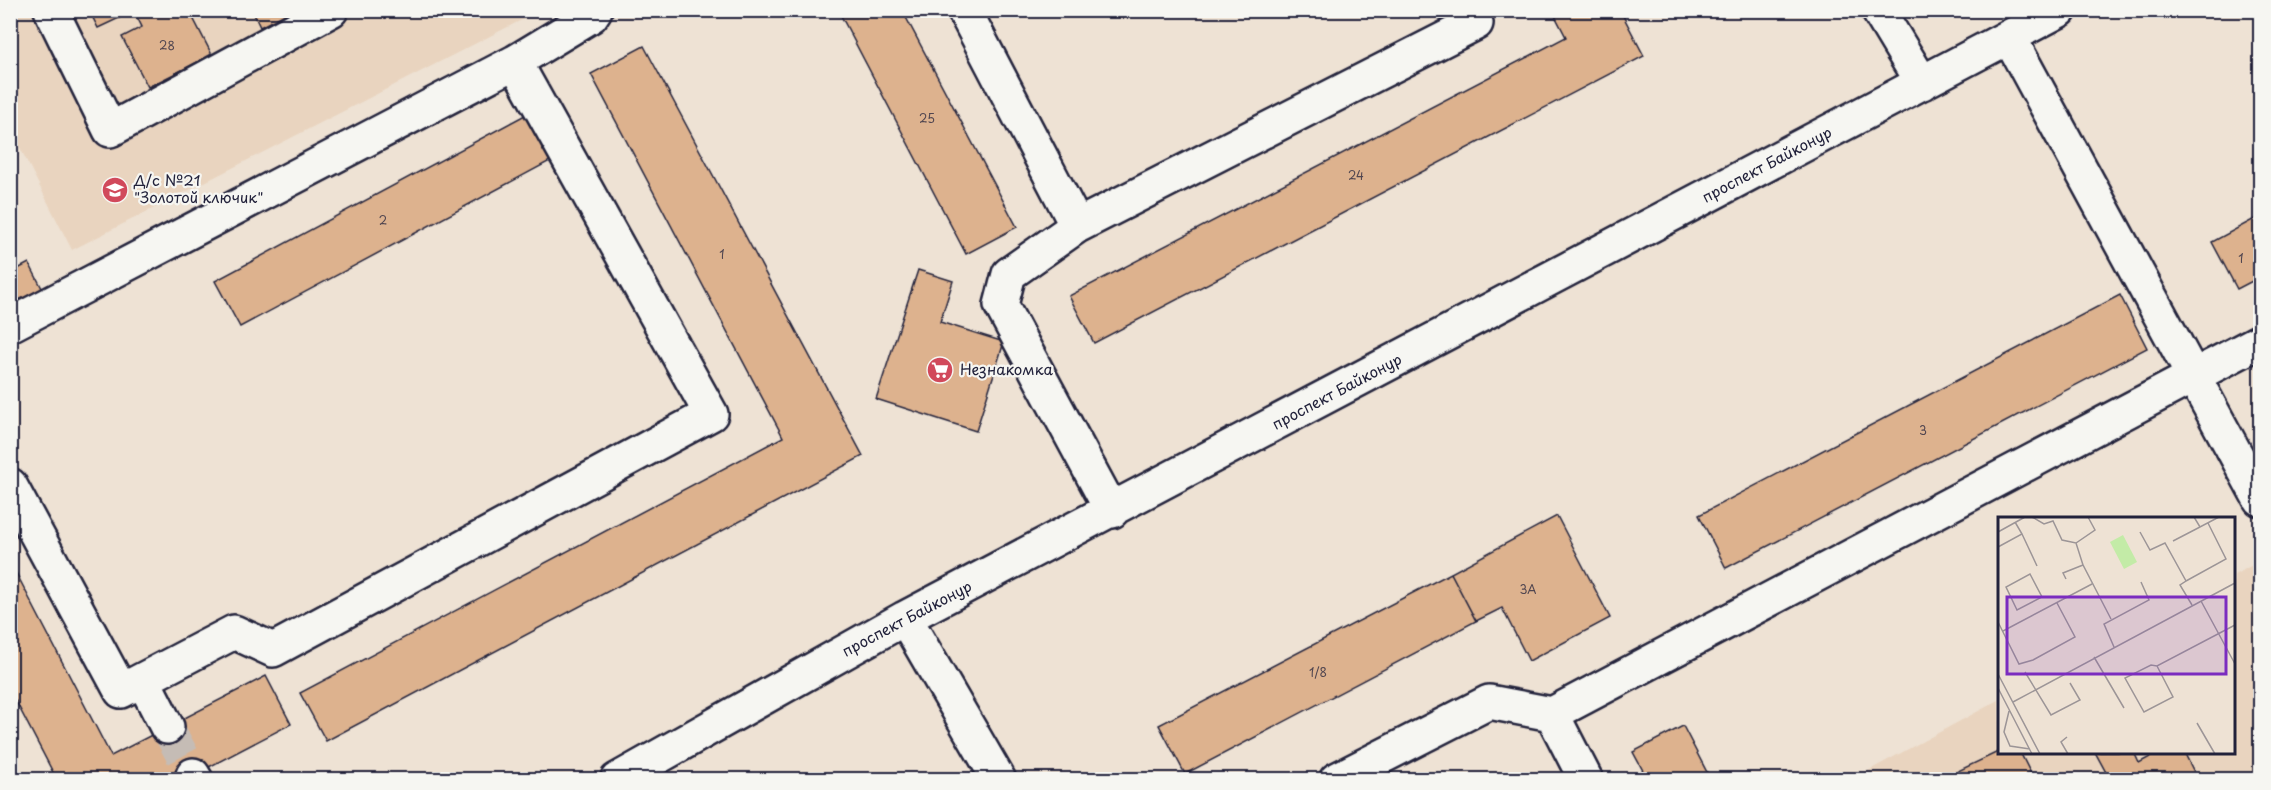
<svg xmlns="http://www.w3.org/2000/svg" width="2271" height="790" viewBox="0 0 2271 790" font-family="'Playpen Sans',sans-serif">
<style>
.built{fill:#e9d4bf}
.building{fill:#ddb28e;stroke:#22223b;stroke-width:1.5}
.lines{fill:none;stroke-linecap:round;stroke-linejoin:round}
.minor-tunnel{stroke:#c5bcb5;stroke-width:33;stroke-dasharray:33 16;stroke-linecap:butt}
.minor-casing{stroke:#22223b;stroke-width:38}
.minor{stroke:#f6f6f2;stroke-width:33}
.labels{text-anchor:middle;stroke-width:4.5;stroke-linejoin:round;paint-order:stroke}
.number-label{font-size:12px;fill:#514650}
.street-label{font-size:15px;fill:#22223b;stroke:#f6f6f2}
.poi-label{font-size:15px;fill:#22223b;stroke:#f6f6f2;text-anchor:start}
.inset-road{fill:none;stroke:#9c9597;stroke-width:1.5}
.view{fill:#7b2cbf;fill-opacity:0.15;stroke:#7b2cbf;stroke-width:3}
.inset-edge{fill:none;stroke:#22223b;stroke-width:3}
</style>
<rect width="100%" height="100%" fill="#eee2d4"/>
<filter id="ink" filterUnits="userSpaceOnUse"><feTurbulence type="fractalNoise" baseFrequency=".0167" numOctaves="2"/><feDisplacementMap in="SourceGraphic" scale="12" xChannelSelector="R" yChannelSelector="G"/><feConvolveMatrix kernelMatrix="1 2 1 2 8 2 1 2 1" color-interpolation-filters="sRGB"/></filter>
<g filter="url(#ink)">
<!-- built -->
<path class="built" d="M11 11H539L72 250 11 130Z
M2260 561V779L1851 780 1999 700 2000 752H2234V575Z"/>
<!-- building -->
<path class="building" d="M89 10H189L212 55 148 87 122 37 142 27 134 11 98 28Z
M252 10H293L260 27Z
M838 10H902L1017 227 966 254Z
M1552 10H1620L1644 56 1094 343 1069 296 1566 37Z
M644 46 863 456 326 741 300 693 783 437 591 74Z
M525 115 550 161 240 327 215 281Z
M2260 216V277L2237 289 2212 242Z
M29 263 46 296 10 315V273Z
M918 270 953 281 940 322 1004 342 976 431 876 399Z
M2120 295 2147 348 1726 568 1699 515Z
M1557 516 1610 618 1529 661 1502 608 1476 621 1451 573Z
M10 561 111 756 266 676 291 724 184 780H57L10 690Z
M1451 573 1476 621 1185 774 1159 725Z
M1683 726 1711 780H1648L1633 752Z
M2000 751 2020 752 2034 780H1963L1958 771Z
M2095 752H2134L2139 763 2159 752H2184L2198 780H2106L2109 778Z"/>
<g class="lines">
<!-- minor-tunnel -->
<path class="minor-tunnel" d="M167 727 193 775"/>
<defs>
<path id="minor" d="M51 10 110 130 331 10
M964 10 1077 226
M1878 10 1922 83
M2009 37 2260 499
M10 325 515 62 591 16 595 10
M10 485 121 691 234 632 273 650 711 414 515 62
M1112 511 1001 305 1009 274 1077 226 1476 23 1470 10
M905 618 999 780
M143 680 167 727
M1552 714 1586 780
M193 775 196 780
M617 780 905 618 2060 10
M1336 780 1489 702 1552 714 2260 341"/>
</defs>
<!-- minor casing -->
<use href="#minor" class="minor-casing"/>
<!-- minor -->
<use href="#minor" class="minor"/>
</g>
</g>
<!-- icons -->
<defs>
<symbol id="school-disc" viewBox="-11 -11 22 22"><circle r="9.5" fill="#d1495b" stroke="#f6f6f2"/><path d="M0-5L7-2L0 1L-7-2ZM-4 1L0 2.5L4 1V4Q0 6-4 4Z" fill="#fff"/></symbol>
<symbol id="supermarket-disc" viewBox="-11 -11 22 22"><circle r="9.5" fill="#d1495b" stroke="#f6f6f2"/><path d="M-6-5.5h2.5l.6 2H6L4.5 2H-2.5L-4.4-4H-6ZM-1.5 3.2a1.3 1.3 0 1 0 .1 0ZM3 3.2a1.3 1.3 0 1 0 .1 0Z" fill="#fff"/></symbol>
</defs>
<g fill-rule="evenodd">
<use href="#school-disc" x="100" y="175" width="30" height="30"/>
<use href="#supermarket-disc" x="925" y="355" width="30" height="30"/>
</g>
<g class="labels">
<!-- number labels -->
<g class="number-label">
<text x="167" y="50">28</text>
<text x="927" y="123">25</text>
<text x="1356" y="180">24</text>
<text x="383" y="225">2</text>
<text x="722" y="259">1</text>
<text x="2241" y="263">1</text>
<text x="1923" y="435">3</text>
<text x="1528" y="594">3А</text>
<text x="1318" y="677">1/8</text>
</g>
<!-- street labels -->
<g class="street-label">
<text transform="translate(1767 165) rotate(-28)" y="5">проспект Байконур</text>
<text transform="translate(1337 392) rotate(-28)" y="5">проспект Байконур</text>
<text transform="translate(907 619) rotate(-28)" y="5">проспект Байконур</text>
</g>
<!-- poi labels -->
<g class="poi-label">
<text x="134" y="186">Д/c №21<tspan x="134" dy="17">"Золотой ключик"</tspan></text>
<text x="960" y="375">Незнакомка</text>
</g>
</g>
<!-- overview -->
<g transform="translate(1998 517)">
<rect width="237" height="237" fill="#eee2d4"/>
<path d="M125 18 139 45 126 52 112 25Z" fill="#c3eba7"/>
<path class="inset-road" d="M34 0 46 7 55 4 64 23 78 26 97 13 90 0M196 0 202 10 221 0M0 15 27 0M142 15 152 33 167 26 188 64 182 68 194 88M24 17 39 49M175 24 202 10M78 26 85 48M0 30 24 17 17 5M32 57 44 80 19 93 8 70ZM68 62 65 56 85 48 113 102M188 64 228 42 210 6M203 84 237 147M0 105 21 147 35 143 77 120 59 86M5 114 94 67M116 130 106 107 151 83 143 65M96 140 126 191M159 149 175 180 146 195 127 161 153 148 159 149 237 108M27 155 53 198 82 183 72 166M0 157 42 237M0 171 34 237M15 185 237 66M11 194 6 215 12 229 32 232M199 206 217 237M69 220 63 225 70 237"/>
<path class="view" d="M9 80H228V157H9Z"/>
<rect width="237" height="237" class="inset-edge"/>
</g>
<!-- margin -->
<rect width="2271" height="790" fill="none" stroke="#f6f6f2" stroke-width="36"/>
<rect x="18" y="18" width="2235" height="754" fill="none" stroke="#22223b" stroke-width="2" filter="url(#ink)"/>
</svg>
